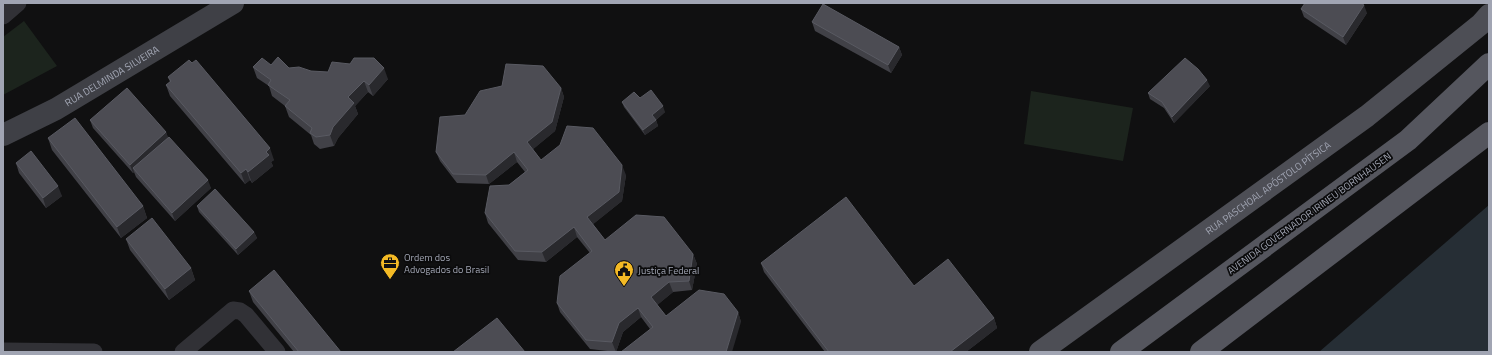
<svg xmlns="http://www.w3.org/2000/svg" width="1492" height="355" viewBox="0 0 1492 355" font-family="'Titillium Web',sans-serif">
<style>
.green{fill:#1c241d}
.water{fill:#262e35}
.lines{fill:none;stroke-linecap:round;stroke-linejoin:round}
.minor{stroke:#313136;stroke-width:17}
.secondary{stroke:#3f4046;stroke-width:22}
.primary{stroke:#4d4e55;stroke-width:22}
.trunk{stroke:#55565e;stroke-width:22}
.wall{fill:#414147}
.shaded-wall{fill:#29292d}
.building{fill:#4c4c53;stroke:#595a62}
.labels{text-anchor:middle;stroke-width:3.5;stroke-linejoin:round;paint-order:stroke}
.street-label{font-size:10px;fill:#a1a5b3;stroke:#0b0b0c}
.poi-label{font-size:10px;fill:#a1a5b3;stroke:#0b0b0c;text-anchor:start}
</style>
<rect width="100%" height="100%" fill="#101011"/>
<!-- green -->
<path class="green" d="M24 21 57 66 3 95V37Z
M1031 91 1133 108 1123 161 1024 144Z"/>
<!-- water -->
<path class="water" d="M1489 205V352H1319Z"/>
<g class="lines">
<!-- minor -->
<path class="minor" d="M3 16 18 3
M3 351 94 352
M183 352 233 310 240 311 246 315 277 352"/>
<!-- secondary -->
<path class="secondary" id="s1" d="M3 135 56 109 233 3"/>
<!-- primary -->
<path class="primary" id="s2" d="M1040 352 1367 116 1481 24 1489 15"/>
<!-- trunk -->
<path class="trunk" d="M1121 352 1408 140 1489 64
M1201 352 1489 133"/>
</g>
<!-- wall -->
<path class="wall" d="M1301 9 1367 13 1346 45 1304 17Z
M812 22 899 47 902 55 891 73 815 31Z
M271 65 289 68 311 71 388 79 373 96 368 92 355 106 358 114 338 138 334 146 320 149 314 144 311 135 289 117 285 106 272 96 269 86 257 78 253 67Z
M168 77 274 160 271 162 273 166 252 183 250 180 245 184 170 96 166 85 170 82Z
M1210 86 1174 123 1164 108 1150 99 1148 93Z
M561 88 564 97 555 131 533 149 541 160 626 175 622 201 593 224 605 240 693 254 697 264 692 290 673 292 657 305 666 316 738 312 741 322 650 329 641 317 623 332 616 352 590 349 560 312 557 303 590 253 577 237 546 262 518 260 488 223 485 213 509 185 525 172 517 162 489 184 457 183 440 161 436 152 465 115Z
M640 98 665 112 656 120 658 126 645 135 624 107 622 102Z
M90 120 166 132 168 138 211 188 175 221 136 177 134 172 133 173 93 128Z
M48 138 143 206 147 218 121 238 52 150Z
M16 163 62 196 46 208 19 173Z
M197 206 254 232 257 238 238 255 199 212Z
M126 239 191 268 195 280 169 300 130 250Z
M761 263 914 286 994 318 997 328 966 352H825L764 272Z
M249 291 341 352H294L253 302Z"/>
<!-- shaded-wall -->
<path class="shaded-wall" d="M1364 5 1367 13 1346 45 1343 37Z
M899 47 902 55 891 73 888 65Z
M384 68 388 79 373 96 369 85Z
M1207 80 1210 86 1174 123 1172 117Z
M364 81 368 92 355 106 358 114 338 138 334 146 330 135 333 127 348 97Z
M561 88 564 97 555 131 531 151 527 142Z
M663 106 665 112 656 120 658 126 645 135 643 130 652 115Z
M166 132 169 140 133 168 134 172 133 173 130 165Z
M270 148 274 160 271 162 273 166 252 183 248 172 266 152Z
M514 152 517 162 489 184 486 175Z
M622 165 626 175 622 201 591 226 587 217Z
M246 169 250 180 245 184 241 173Z
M208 180 211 188 175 221 172 213Z
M58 186 62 196 46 208 43 198Z
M143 206 147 218 121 238 117 227Z
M574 227 577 237 546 262 542 252Z
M254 232 257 238 238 255 236 249Z
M693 254 697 264 692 290 689 281Z
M191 268 195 280 169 300 165 289Z
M669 282 673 292 655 307 651 297Z
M638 308 641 317 623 332 616 352 612 342 619 323Z
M738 312 741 322 732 352H726Z
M994 318 997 328 966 352H950Z"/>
<!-- building -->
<path class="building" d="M1305 3H1360L1364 5 1343 37 1301 9Z
M823 4 899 47 888 65 812 22Z
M278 57 289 68 299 67 311 71 328 72 332 62 350 64 354 58H374L384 68 369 85 364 81 348 97 354 103 333 127 330 135 316 137 310 133 312 128 285 106 290 100 268 85 271 80 253 67 262 58 271 65Z
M1185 58 1198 69 1207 80 1172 117 1162 102 1148 93Z
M189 60 192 63 196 60 270 148 266 152 269 155 248 172 246 169 241 173 166 85 171 81 168 77Z
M506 64 543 66 561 88 552 122 527 142 541 160 560 145 567 126 593 128 622 165 619 192 587 217 605 240 636 215 664 217 693 254 689 281 669 282 651 297 666 316 699 290 724 294 738 312 726 352H621L653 327 638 308 619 323 612 342 586 340 557 303 560 276 592 251 574 227 542 252 515 251 485 213 490 186 509 185 528 170 514 152 486 175 453 174 436 152 440 117 465 115 480 91 502 86Z
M127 88 166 132 130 165 90 120Z
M651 90 663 106 652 115 656 120 643 130 622 102 634 92 640 98Z
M75 118 143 206 117 227 48 138Z
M169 137 208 180 172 213 133 168Z
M31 151 58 186 43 198 16 163Z
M215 189 254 232 236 249 197 206Z
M846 197 914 286 948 259 994 318 950 352H829L761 263Z
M152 218 191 268 165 289 126 239Z
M274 270 341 352H299L249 291Z
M497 318 525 352H453Z"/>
<!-- icons -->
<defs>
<symbol id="office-pin" viewBox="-11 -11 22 30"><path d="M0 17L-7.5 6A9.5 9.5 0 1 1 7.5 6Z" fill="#f4ba25" stroke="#0b0b0c"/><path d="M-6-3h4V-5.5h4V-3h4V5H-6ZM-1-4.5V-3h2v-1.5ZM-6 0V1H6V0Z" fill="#111"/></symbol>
<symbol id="civic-pin" viewBox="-11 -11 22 30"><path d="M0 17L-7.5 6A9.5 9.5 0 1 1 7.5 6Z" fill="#f4ba25" stroke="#0b0b0c"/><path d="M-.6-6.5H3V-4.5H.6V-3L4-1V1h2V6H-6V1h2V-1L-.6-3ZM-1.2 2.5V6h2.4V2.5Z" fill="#111"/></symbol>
</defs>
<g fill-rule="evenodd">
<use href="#office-pin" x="379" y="252" width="22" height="30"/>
<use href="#civic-pin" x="613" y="259" width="22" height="30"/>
</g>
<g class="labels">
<!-- street labels -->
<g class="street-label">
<text dy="4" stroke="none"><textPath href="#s1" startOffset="124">RUA DELMINDA SILVEIRA</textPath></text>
<text dy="4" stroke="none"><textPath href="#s2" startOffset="281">RUA PASCHOAL APÓSTOLO PÍTSICA</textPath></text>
<text transform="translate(1309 213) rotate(-36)" y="4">AVENIDA GOVERNADOR IRINEU BORNHAUSEN</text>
</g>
<!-- poi labels -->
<g class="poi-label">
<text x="404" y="261">Ordem dos<tspan x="404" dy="12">Advogados do Brasil</tspan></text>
<text x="638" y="274">Justiça Federal</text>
</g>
</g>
<!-- border -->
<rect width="1492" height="355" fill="none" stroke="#a1a5b3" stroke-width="8"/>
</svg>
